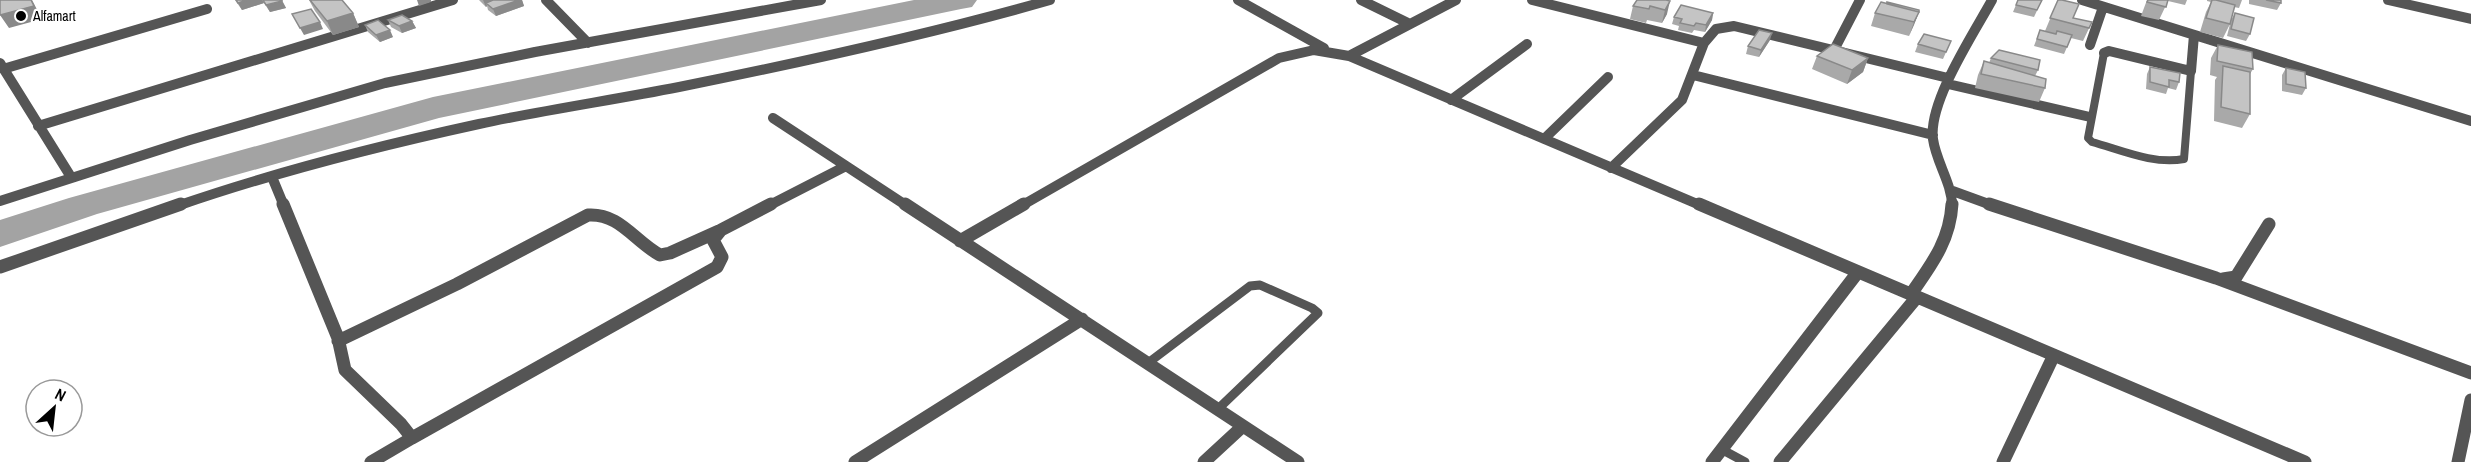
<svg xmlns="http://www.w3.org/2000/svg" width="2471" height="462" viewBox="0 0 2471 462" font-family="'Archivo Narrow',sans-serif">
<style>
.lines{fill:none;stroke-linecap:round;stroke-linejoin:round}
.river{fill:#a3a3a3;fill-rule:evenodd}
.service-far1{stroke:#555;stroke-width:8}
.service{stroke:#555;stroke-width:9}
.minor-far1{stroke:#555;stroke-width:10}
.minor{stroke:#555;stroke-width:13}
.tertiary{stroke:#555;stroke-width:13}
.wall{fill:#a9a9a9}
.shaded-wall{fill:#898989}
.building{fill:#c4c4c4;stroke:#898989;stroke-width:1.5}
.poi-dot{fill:#000;stroke:#fff;stroke-width:2}
.labels{text-anchor:middle;stroke-width:4.5;stroke-linejoin:round;paint-order:stroke}
.far-poi-label{font-size:14px;fill:#000;stroke:#fff;text-anchor:start}
</style>
<rect width="100%" height="100%" fill="#fff"/>
<g class="lines">
<!-- river -->
<path class="river" d="M914 0H977L972 7 961 9 439 118 97 214 0 247V220L69 198 433 97Z"/>
<!-- service-far1 -->
<path class="service-far1" d="M2104 53 2088 138 2092 142C2121 150 2154 165 2184 159L2191 71"/>
<!-- service -->
<path class="service" d="M1148 363 1250 286 1260 285 1312 308 1318 313 1218 409
M1721 449 1745 462"/>
<!-- minor-far1 -->
<path class="minor-far1" d="M546 0 588 43
M1238 0 1324 48
M1361 0 1410 24
M1532 0 1704 43 1716 29 1734 26 1948 78
M2082 0 2471 121
M2388 0 2471 19
M2090 45 2103 7
M1834 50 1860 0
M2104 53 2109 51 2191 71 2194 35
M1349 56 1456 0
M0 63 71 177
M3 69 207 9
M1693 75 1933 135
M1948 84 2090 117
M1451 100 1527 44
M773 118 907 206
M38 126 453 0
M1544 139 1608 77
M1611 168 1682 100 1704 43
M272 177 284 206
M1950 190 1994 206
M0 201 190 140 385 83 535 52 821 0
M177 206C275 172 378 146 479 124 545 110 613 100 679 87 803 62 928 35 1050 0
M768 206 846 166
M1021 206 1279 58 1314 50 1349 56 1702 206
M1952 206C1952 183 1936 162 1933 139 1928 102 1974 33 1992 0"/>
<!-- minor -->
<path class="minor" d="M283 204 338 338 345 370 401 424 412 438 717 267 722 257 713 240 721 230 771 204
M905 204 1298 462
M1699 204 2305 462
M1989 204 2216 278 2471 373
M960 241 1024 204
M0 267 181 204
M2223 279 2236 277 2269 224
M1911 294C1931 265 1950 241 1952 204
M338 341 457 284 588 215C620 213 634 241 660 255L670 253 719 231
M371 462 412 438
M855 462 1082 319
M1204 462 1243 426
M1712 462 1858 272
M1780 462 1917 297
M2003 462 2054 355"/>
<!-- tertiary -->
<path class="tertiary" d="M2458 462 2471 400"/>
</g>
<!-- wall -->
<path class="wall" d="M235 0H282L286 8 270 12 264 3 242 10Z
M309 0H342L353 13 359 27 333 35 315 11Z
M479 0H522L524 6 496 16 488 10 487 6 486 7Z
M1666 0 1667 14 1662 23 1647 20 1646 23 1630 19 1633 6Z
M2018 0H2042L2034 17 2013 12Z
M2058 0 2073 18 2092 22 2083 41 2071 38 2064 54 2034 46 2040 30 2045 31Z
M2147 0H2187L2185 5 2168 1 2159 20 2141 16Z
M2207 0H2242L2239 8 2234 7 2230 24 2223 38 2200 32 2206 12 2211 2 2207 1Z
M2249 0H2281V3L2277 10 2249 4Z
M1919 12 1909 36 1871 26 1875 13Z
M1713 13 1712 20 1705 32 1694 30 1692 33 1678 30 1679 26 1672 24 1674 17Z
M2235 13 2250 34 2246 41 2227 36 2231 20Z
M388 20 412 21 416 28 402 33 391 27Z
M365 25 393 37 380 42 368 32Z
M1770 40 1759 57 1746 54 1748 46Z
M1951 41 1943 59 1915 52 1918 44Z
M2218 45 2253 69 2250 74V114L2242 128 2214 121 2215 80 2217 77 2210 75 2211 58Z
M1817 56 1868 58 1863 72 1847 84 1812 69Z
M1991 58 2038 70 2035 76 2045 88 2039 102 1975 88 1978 75 1984 61 1989 63Z
M2150 67 2179 82 2176 90 2168 88 2166 94 2146 89 2147 74Z
M2286 68 2306 88 2302 95 2282 91V75Z"/>
<!-- shaded-wall -->
<path class="shaded-wall" d="M32 0 42 19 9 28 0 15Z
M247 0H262L264 3 242 10 238 3Z
M417 0H431V2L419 6Z
M483 0H507L486 3 487 6 486 7Z
M519 0H522L524 6 496 16 493 9Z
M282 1 286 8 270 12 266 5Z
M1670 1 1667 14 1662 23 1665 10Z
M1919 12 1914 25 1909 36 1914 22Z
M353 13 359 27 333 35 327 21Z
M1713 13 1712 20 1705 32 1706 25Z
M412 21 416 28 402 33 399 26Z
M320 22 323 29 304 35 300 28Z
M390 30 393 37 380 42 376 35Z
M1772 33 1770 40 1759 57 1761 50Z
M1868 58 1863 72 1847 84 1852 70Z"/>
<!-- building -->
<path class="building" d="M0 0H31L34 6 0 15Z
M236 0H247L238 3Z
M263 0H282V1L266 5Z
M310 0H342L353 13 327 21Z
M493 0H519L493 9 486 3Z
M1637 0H1666L1670 1 1665 10 1650 6 1649 9 1633 6Z
M2018 0H2042L2037 10 2016 5Z
M2058 0H2062L2079 4 2073 18 2092 22 2089 28 2050 18Z
M2148 0H2168L2166 7 2147 2Z
M2212 0H2216L2235 5 2230 24 2206 18Z
M2266 0H2281V3Z
M1881 2 1919 12 1914 22 1875 13Z
M1887 2 1919 10V12L1887 4Z
M1681 5 1713 13 1706 25 1696 23 1694 26 1680 23 1682 19 1674 17Z
M311 9 320 22 300 28 292 14Z
M2235 13 2254 18 2250 34 2231 29Z
M402 15 412 21 399 26 388 20Z
M378 20 390 30 376 35 365 25Z
M1759 30 1772 33 1761 50 1748 46Z
M2040 30 2056 34 2057 31 2072 35 2067 47 2037 39Z
M1924 34 1951 41 1946 52 1918 44Z
M1833 44 1868 58 1852 70 1817 56Z
M2218 45 2252 52 2253 69 2217 61Z
M1999 50 2040 60 2038 70 1991 58Z
M1984 61 2046 79 2045 88 1981 74Z
M2223 66 2250 72V114L2221 107Z
M2150 67 2180 73 2179 82 2169 80V87L2150 82Z
M2286 68 2305 72 2306 88 2286 84Z"/>
<!-- markers -->
<circle class="poi-dot" cx="21" cy="16" r="6"/>
<g class="labels">
<!-- far-poi labels -->
<g class="far-poi-label">
<text x="33" y="21">Alfamart</text>
</g>
</g>
<!-- north arrow -->
<g transform="translate(54 408) rotate(27)"><circle r="28" fill="#ffffff" stroke="#999999" stroke-width="1.5"/>
<path d="M0-4.5L10 22L0 15L-10 22Z" fill="#000000"/>
<text y="-9" font-size="16" font-weight="bold" text-anchor="middle" fill="#000000">N</text>
</g>
</svg>
